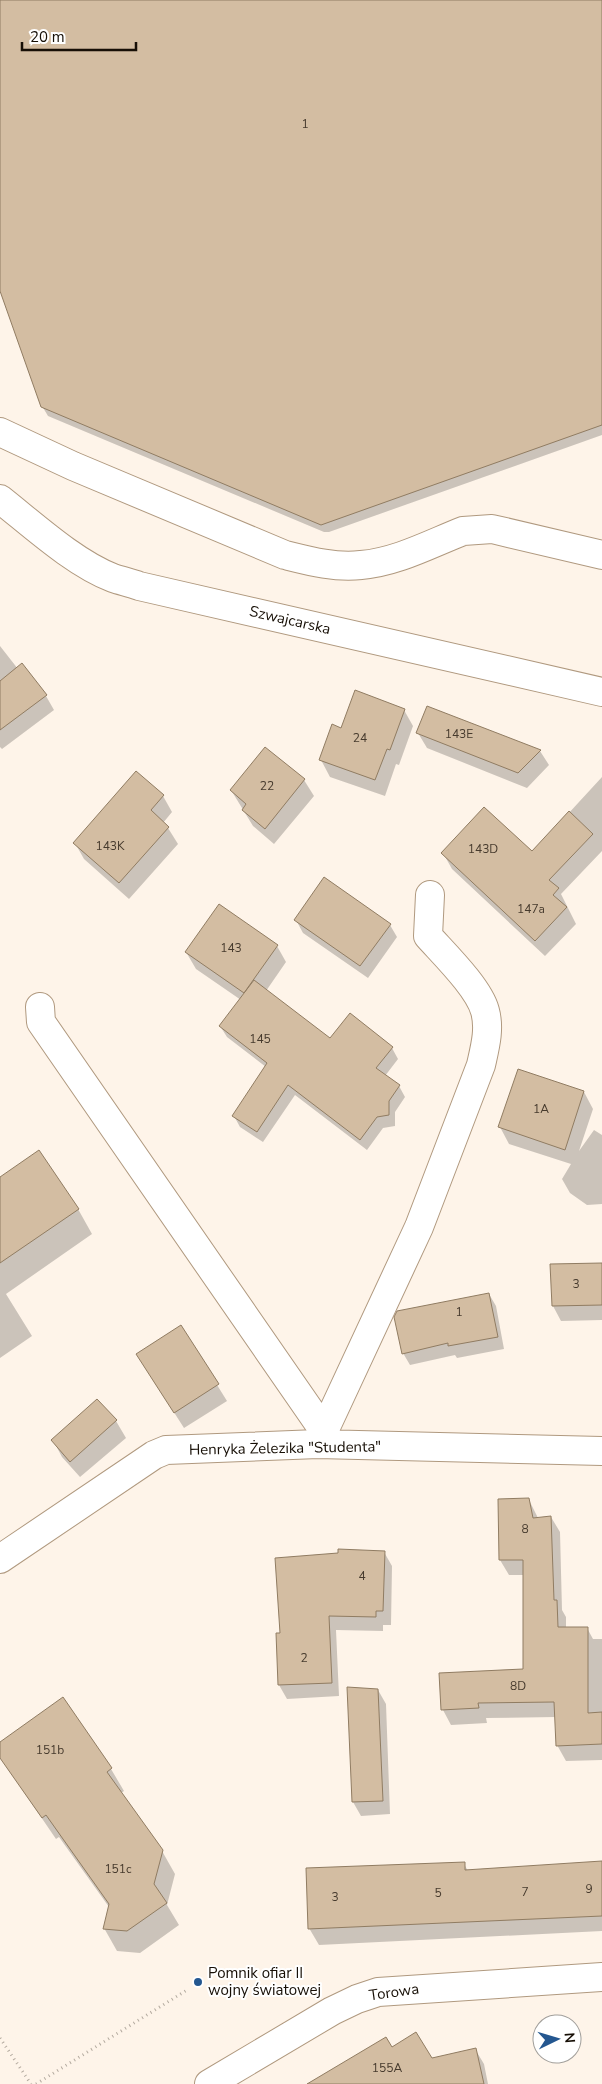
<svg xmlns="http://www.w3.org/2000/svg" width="602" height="2084" viewBox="0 0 602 2084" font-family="'Nunito Sans',sans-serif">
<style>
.shadow{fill:#0003}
.building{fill:#d3bda2;stroke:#907c62}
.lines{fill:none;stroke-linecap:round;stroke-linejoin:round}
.minor-casing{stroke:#b0997f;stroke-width:30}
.path{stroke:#b3aa9f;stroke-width:3;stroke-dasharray:1 4;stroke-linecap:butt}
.minor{stroke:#fff;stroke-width:28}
.poi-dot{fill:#245790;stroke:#fff;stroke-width:2}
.labels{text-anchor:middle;stroke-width:4;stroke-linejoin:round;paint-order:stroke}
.number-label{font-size:12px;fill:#463a2d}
.street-label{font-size:15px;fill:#170f06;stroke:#fff}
.poi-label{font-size:15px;fill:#170f06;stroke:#fff;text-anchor:start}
</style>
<rect width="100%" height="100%" fill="#fef4e9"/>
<!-- shadow -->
<path class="shadow" d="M0 0H602V435L329 532H324L48 416 42 406 0 287Z
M0 646 18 669 46 696 54 710 2 749 0 747Z
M404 710 413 726 399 765 396 764 385 796 330 777 321 760 342 730Z
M418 733 540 751 549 765 527 788 427 748Z
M602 777V851L561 894 576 924 545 956 452 869 443 853H532Z
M304 780 314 796 274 844 253 826 231 790Z
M163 796 172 812 163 823 168 828 178 844 129 899 84 859 75 843Z
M296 920 390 925 397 937 368 978 303 933Z
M277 946 286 962 266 991 330 1040 392 1048 398 1059 385 1076 399 1086 405 1097 395 1112V1126L383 1128 367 1150 295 1095 263 1142 240 1127 234 1116 266 1067 227 1037 220 1026 241 1000 196 969 186 952Z
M584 1092 593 1109 579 1151 594 1130 602 1135V1204L587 1205 570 1193 562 1179 571 1164 509 1144 500 1127Z
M0 1179 78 1209 92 1234 6 1294 32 1336 0 1358Z
M602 1264V1320L561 1321 553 1306 551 1266Z
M489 1294 496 1306 504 1349 457 1358 455 1355 410 1365 403 1353Z
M181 1327 227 1401 184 1428 147 1370Z
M97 1400 116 1421 126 1438 80 1477 62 1457 53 1440Z
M499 1500H529L538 1518 551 1517 560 1532 562 1610 566 1617V1628H587L593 1639H602V1760L566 1761 557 1745 556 1717 486 1718 487 1723 451 1725 443 1710 525 1670 524 1575H509L500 1560Z
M384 1552 392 1566 391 1625H383V1631L336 1630 339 1696 287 1699 279 1685 282 1634Z
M378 1690 386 1704 390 1814 361 1816 353 1802Z
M63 1699 111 1769 124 1791 121 1793 162 1851 175 1874 167 1905 179 1925 140 1953 117 1951 104 1928 109 1907 59 1837 56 1839 0 1757V1743Z
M602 1863V1931L319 1945 309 1928 464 1864 468 1871Z
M392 2049 432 2059 475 2049 484 2064 488 2084H351Z"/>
<!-- building -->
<path class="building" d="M0 0H602V425L321 525 41 407 0 291Z
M22 663 47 695 0 730V681Z
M355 690 405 709 390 750 387 749 375 780 319 760 332 724 341 728Z
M427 706 541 750 518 773 416 733Z
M265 747 305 779 265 829 242 810 246 804 230 790Z
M136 771 164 795 151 810 169 827 119 883 73 843Z
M484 807 532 851 569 811 593 834 549 880 559 888 553 895 567 907 535 941 441 853Z
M324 877 391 924 360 966 294 920Z
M219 904 278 945 244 993 185 952Z
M254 980 330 1038 350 1013 393 1047 376 1068 400 1085 389 1101V1115L377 1117 360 1140 288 1085 257 1132 232 1116 267 1063 219 1026Z
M518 1069 584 1091 565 1150 498 1127Z
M39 1150 79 1209 0 1263V1177Z
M602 1263V1305L552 1306 550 1264Z
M489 1293 498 1337 448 1346V1343L402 1354 394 1317 397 1311Z
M181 1325 219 1384 174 1413 136 1354Z
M97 1399 117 1420 70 1462 51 1440Z
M529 1498 533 1518 551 1516 554 1600H557L558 1627H588V1713L602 1712V1744L556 1746 554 1702 478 1703 479 1708 441 1710 439 1673 523 1669V1560H499L498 1499Z
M338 1549 385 1551 383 1611H376V1617L329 1616 332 1683 278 1685 276 1633H280L275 1558 338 1553Z
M347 1687 378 1689 383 1801 352 1802Z
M63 1697 112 1768 107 1772 163 1850 154 1884 167 1903 127 1931 103 1929 109 1904 46 1815 42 1818 0 1758V1742Z
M602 1861V1916L308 1929 306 1868 465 1862V1870Z
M416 2032 432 2058 476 2048 484 2084H307L386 2037 392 2047Z"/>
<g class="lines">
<defs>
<path id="minor" d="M0 432 73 466 285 555C309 561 335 568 361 565 397 562 430 544 463 531L492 529 602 555
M0 499C33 525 74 563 113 578 122 581 131 583 139 586L602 692
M40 1007 41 1022 324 1431
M318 1444 419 1227 481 1065C485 1047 490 1029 485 1011 479 988 444 954 428 936L430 895
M0 1559 154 1455 166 1450 318 1444 602 1451
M209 2084 332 2011 357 1999 378 1992 602 1977"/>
</defs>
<!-- minor casing -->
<use href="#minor" class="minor-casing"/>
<!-- path -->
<path class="path" d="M0 2038 31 2084
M36 2084 187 1990"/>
<!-- minor -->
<use href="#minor" class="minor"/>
</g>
<!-- markers -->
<circle class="poi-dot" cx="198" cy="1982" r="5"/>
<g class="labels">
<!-- number labels -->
<g class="number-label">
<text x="305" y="128">1</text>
<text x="459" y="738">143E</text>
<text x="360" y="742">24</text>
<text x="267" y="790">22</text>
<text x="110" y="850">143K</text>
<text x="483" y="853">143D</text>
<text x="531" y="913">147a</text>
<text x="231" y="952">143</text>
<text x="260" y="1043">145</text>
<text x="541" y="1113">1A</text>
<text x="576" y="1288">3</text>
<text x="459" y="1316">1</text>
<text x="525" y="1533">8</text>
<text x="362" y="1580">4</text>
<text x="304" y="1662">2</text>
<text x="518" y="1690">8D</text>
<text x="50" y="1754">151b</text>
<text x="118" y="1873">151c</text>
<text x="589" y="1893">9</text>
<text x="525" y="1896">7</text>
<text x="438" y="1897">5</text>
<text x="335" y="1901">3</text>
<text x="387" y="2072">155A</text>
</g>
<!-- street labels -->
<g class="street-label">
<text transform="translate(290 620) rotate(13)" y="5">Szwajcarska</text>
<text transform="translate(285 1448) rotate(-1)" y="5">Henryka Żelezika "Studenta"</text>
<text transform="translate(394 1992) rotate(-8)" y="5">Torowa</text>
</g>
<!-- poi labels -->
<g class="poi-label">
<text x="208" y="1978">Pomnik ofiar II<tspan x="208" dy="17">wojny światowej</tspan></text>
</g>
</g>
<!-- north arrow -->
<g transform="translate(557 2039) rotate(85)"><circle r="24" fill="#ffffff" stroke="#a29f9b"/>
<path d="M0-4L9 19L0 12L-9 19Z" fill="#245790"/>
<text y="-8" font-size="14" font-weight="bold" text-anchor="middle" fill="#170f06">N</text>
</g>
<!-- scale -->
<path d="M22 42v8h114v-8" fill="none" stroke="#170f06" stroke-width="2.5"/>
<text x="30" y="42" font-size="15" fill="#170f06" stroke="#ffffff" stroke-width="4" paint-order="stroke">20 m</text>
</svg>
